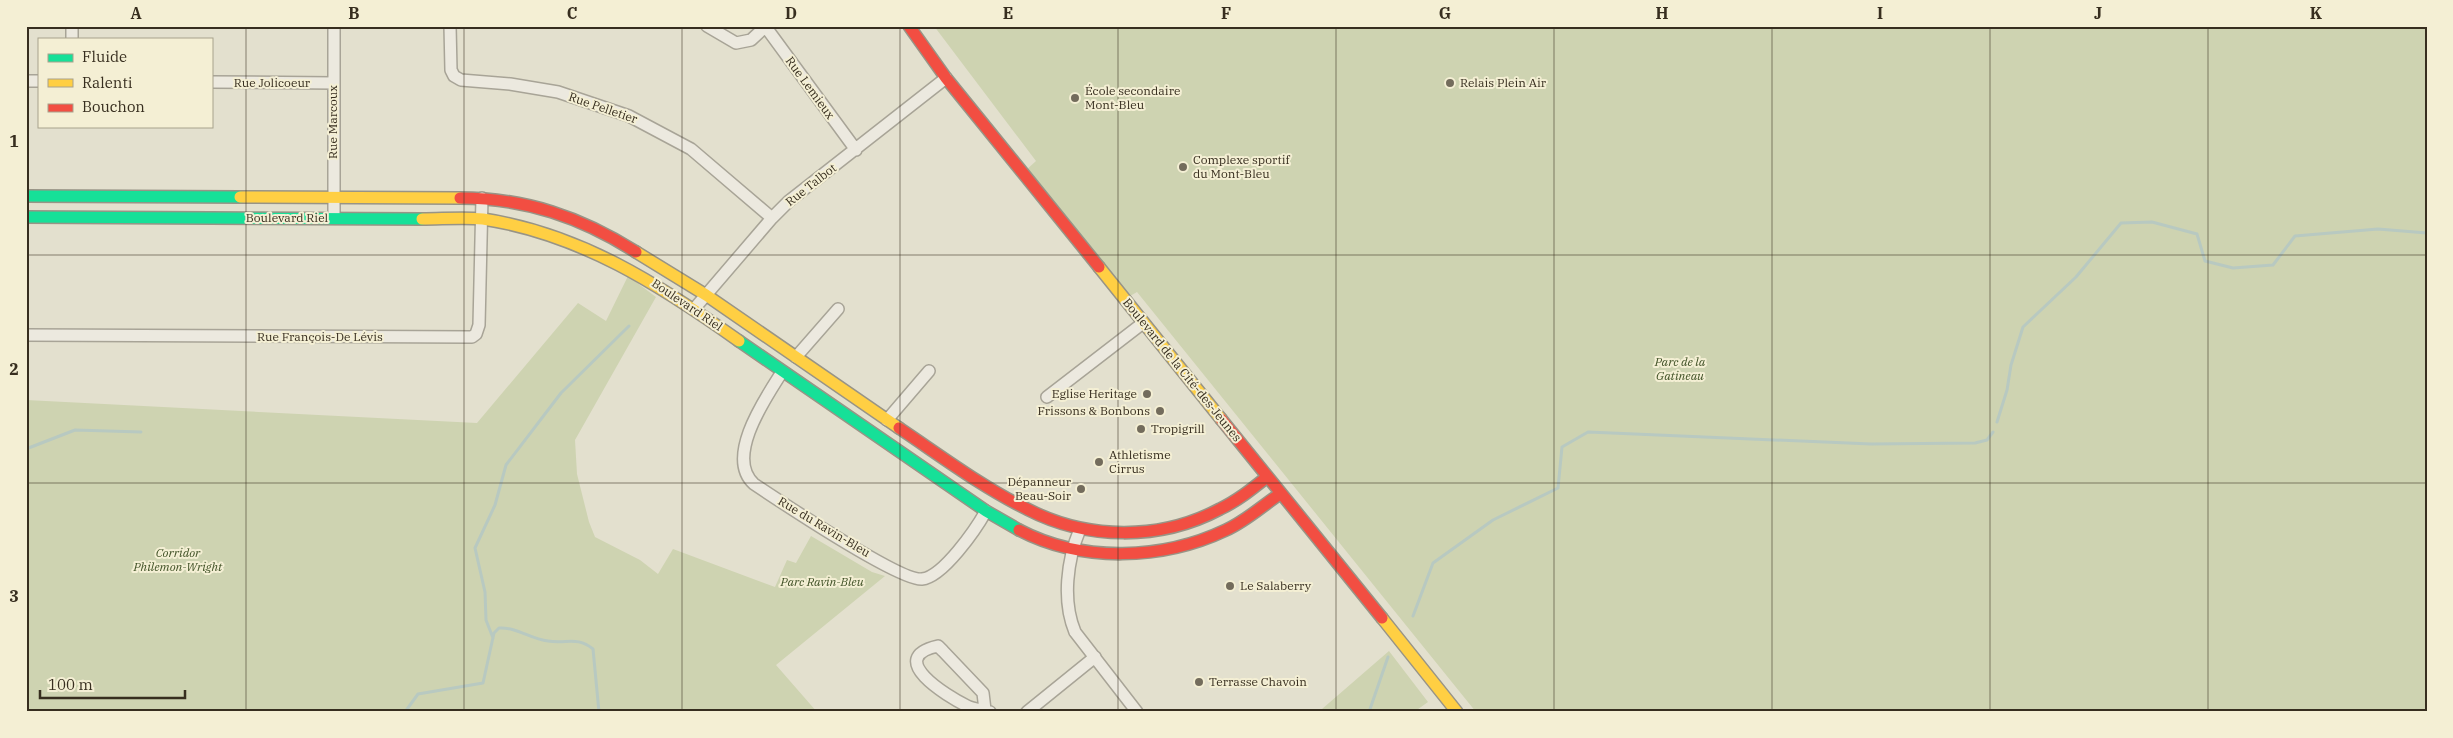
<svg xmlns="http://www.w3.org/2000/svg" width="2453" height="738" viewBox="0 0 2453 738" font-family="'IBM Plex Serif',serif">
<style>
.green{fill:#ced3b1}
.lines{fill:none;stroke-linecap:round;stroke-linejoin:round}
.stream{stroke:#b8c9c1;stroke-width:3}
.street-casing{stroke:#a8a497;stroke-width:14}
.fast-casing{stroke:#989486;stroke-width:14}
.slow-casing{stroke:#989486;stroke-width:14}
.jam-casing{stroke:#989486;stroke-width:14}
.street{stroke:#ece9df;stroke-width:11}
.fast{stroke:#16e098;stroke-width:11}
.slow{stroke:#ffcf43;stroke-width:11}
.jam{stroke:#f24e42;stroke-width:11}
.grid{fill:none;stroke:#372e1f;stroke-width:1;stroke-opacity:0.55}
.poi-dot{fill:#736c5c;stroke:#f4efd4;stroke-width:2}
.labels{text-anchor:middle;stroke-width:4;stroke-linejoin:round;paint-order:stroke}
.street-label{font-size:12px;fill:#372e1f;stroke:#f4efd4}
.poi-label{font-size:12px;fill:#372e1f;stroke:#f4efd4;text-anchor:start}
.park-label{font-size:12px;font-style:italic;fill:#415227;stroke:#f4efd4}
.neatline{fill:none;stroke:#372e1f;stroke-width:2}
.grid-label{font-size:16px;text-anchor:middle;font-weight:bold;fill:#372e1f}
</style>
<rect width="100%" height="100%" fill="#e3e0ce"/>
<!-- green -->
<path class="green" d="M934 26H2427V712H1476L1137 292 1125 299 1024 172 1036 161Z
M628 276 656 297 575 440 577 474 589 522 595 537 640 560 658 574 673 549 775 587 787 560 796 563 811 536 872 572 885 576 776 665 817 712H26V400L477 423 578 303 606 321Z
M1389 651 1428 702 1414 712H1322V709Z"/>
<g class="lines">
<!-- stream -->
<path class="stream" d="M1997 422 2007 390 2011 365 2023 327 2076 277 2121 223 2152 222 2197 234 2205 261 2233 268 2273 265 2295 236 2378 229 2427 233
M26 449 75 430 141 432
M1413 616 1433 563 1493 520 1558 488 1562 447 1588 432 1871 444 1975 443 1987 440 1993 432
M493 638 486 620 485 592 475 548 495 505 506 465 561 393 629 326
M405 712 418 694 483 683 494 633 499 628C517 627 530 639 548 641 567 644 577 636 593 649L599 712
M1369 712 1388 657"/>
<defs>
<path id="street" d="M334 26V218
M450 26 451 70 454 76 461 80 510 84 558 92 629 116 691 149 772 218
M707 26 736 43 751 40 765 27
M765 26 856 150
M72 39V26
M26 81H39
M211 82 334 83
M694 309 772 218 789 201 946 78
M26 335 472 337 476 334 479 325 482 198
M796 357 838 309
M782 372C767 396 724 457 754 484 778 500 901 582 922 579 943 577 976 529 986 511
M1047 397 1143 323
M887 420 929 371
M1080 529C1067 560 1062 601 1075 632L1137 712
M985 710 983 693 943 651 938 646C884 658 947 696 967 706 975 710 982 709 990 712
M1027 712 1095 657"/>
<path id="fast" d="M26 196 240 197
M26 217 422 219
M739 341 986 511 1019 530"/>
<path id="slow" d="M240 197 460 198
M422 219C442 219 464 217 483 219 581 234 660 285 739 341
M636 252 706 295 899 428
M1099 267 1221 419
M1382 618 1457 712"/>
<path id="jam" d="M909 26 946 78 1099 267
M460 198C525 198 581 217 636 252
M1221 419 1382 618
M899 428C941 456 982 487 1027 509 1087 540 1160 541 1220 509 1237 501 1252 489 1267 477
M1019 530C1082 563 1163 560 1226 530 1246 521 1262 506 1280 494"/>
</defs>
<!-- street casing -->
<use href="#street" class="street-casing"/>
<!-- fast casing -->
<use href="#fast" class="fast-casing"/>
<!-- slow casing -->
<use href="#slow" class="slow-casing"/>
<!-- jam casing -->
<use href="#jam" class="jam-casing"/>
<!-- street -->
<use href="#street" class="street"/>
<!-- fast -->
<use href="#fast" class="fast"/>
<!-- slow -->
<use href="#slow" class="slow"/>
<!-- jam -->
<use href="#jam" class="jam"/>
</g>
<!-- grid -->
<path class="grid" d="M246 26V712M464 26V712M682 26V712M900 26V712M1118 26V712M1336 26V712M1554 26V712M1772 26V712M1990 26V712M2208 26V712M26 255H2427M26 483H2427"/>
<!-- markers -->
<g class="poi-dot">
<circle cx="1450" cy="83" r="5"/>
<circle cx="1075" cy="98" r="5"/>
<circle cx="1183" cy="167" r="5"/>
<circle cx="1147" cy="394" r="5"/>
<circle cx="1160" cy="411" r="5"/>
<circle cx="1141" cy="429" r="5"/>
<circle cx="1099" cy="462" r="5"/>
<circle cx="1081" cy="489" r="5"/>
<circle cx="1230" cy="586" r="5"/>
<circle cx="1199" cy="682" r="5"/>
</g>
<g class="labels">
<!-- street labels -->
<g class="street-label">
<text x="272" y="87">Rue Jolicoeur</text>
<text transform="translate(810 88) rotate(54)" y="4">Rue Lemieux</text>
<text transform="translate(603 108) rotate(19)" y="4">Rue Pelletier</text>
<text transform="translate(333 122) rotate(-90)" y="4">Rue Marcoux</text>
<text transform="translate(811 185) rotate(-38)" y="4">Rue Talbot</text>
<text x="287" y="222">Boulevard Riel</text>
<text transform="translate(687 305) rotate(34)" y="4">Boulevard Riel</text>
<text x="320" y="341">Rue François-De Lévis</text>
<text transform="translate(1182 370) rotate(51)" y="4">Boulevard de la Cité-des-Jeunes</text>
<text transform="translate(824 527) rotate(31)" y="4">Rue du Ravin-Bleu</text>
</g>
<!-- poi labels -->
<g class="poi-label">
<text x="1460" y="87">Relais Plein Air</text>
<text x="1085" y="95">École secondaire<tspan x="1085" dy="14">Mont-Bleu</tspan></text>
<text x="1193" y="164">Complexe sportif<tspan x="1193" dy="14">du Mont-Bleu</tspan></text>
<text x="1137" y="398" text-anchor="end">Eglise Heritage</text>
<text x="1150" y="415" text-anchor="end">Frissons &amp; Bonbons</text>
<text x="1151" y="433">Tropigrill</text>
<text x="1109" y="459">Athletisme<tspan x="1109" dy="14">Cirrus</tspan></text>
<text x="1071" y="486" text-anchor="end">Dépanneur<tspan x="1071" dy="14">Beau-Soir</tspan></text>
<text x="1240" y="590">Le Salaberry</text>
<text x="1209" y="686">Terrasse Chavoin</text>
</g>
<!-- park labels -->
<g class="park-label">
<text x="1680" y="366">Parc de la<tspan x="1680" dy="14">Gatineau</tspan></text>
<text x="178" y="557">Corridor<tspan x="178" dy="14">Philemon-Wright</tspan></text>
<text x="822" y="586">Parc Ravin-Bleu</text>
</g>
</g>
<!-- border -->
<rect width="2453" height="738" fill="none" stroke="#f4efd4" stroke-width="55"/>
<!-- legend -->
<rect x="38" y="38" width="175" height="90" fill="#f4efd4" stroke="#a8a28c"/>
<rect x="48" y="54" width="25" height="8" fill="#16e098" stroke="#a8a28c"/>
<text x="82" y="62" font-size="15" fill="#372e1f">Fluide</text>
<rect x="48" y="79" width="25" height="8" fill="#ffcf43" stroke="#a8a28c"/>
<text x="82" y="88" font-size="15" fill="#372e1f">Ralenti</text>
<rect x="48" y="104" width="25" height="8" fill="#f24e42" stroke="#a8a28c"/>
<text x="82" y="112" font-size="15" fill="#372e1f">Bouchon</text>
<!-- scale -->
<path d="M40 690v8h145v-8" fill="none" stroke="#372e1f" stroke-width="2.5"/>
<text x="48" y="690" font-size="15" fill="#372e1f" stroke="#f4efd4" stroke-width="4" paint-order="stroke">100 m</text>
<rect x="28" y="28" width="2398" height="682" class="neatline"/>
<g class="grid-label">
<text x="136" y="19">A</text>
<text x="354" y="19">B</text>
<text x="572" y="19">C</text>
<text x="791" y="19">D</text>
<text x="1008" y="19">E</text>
<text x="1226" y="19">F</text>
<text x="1445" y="19">G</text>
<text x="1662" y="19">H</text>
<text x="1880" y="19">I</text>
<text x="2098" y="19">J</text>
<text x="2316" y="19">K</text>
<text x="14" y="147">1</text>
<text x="14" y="375">2</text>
<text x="14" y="602">3</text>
</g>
</svg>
